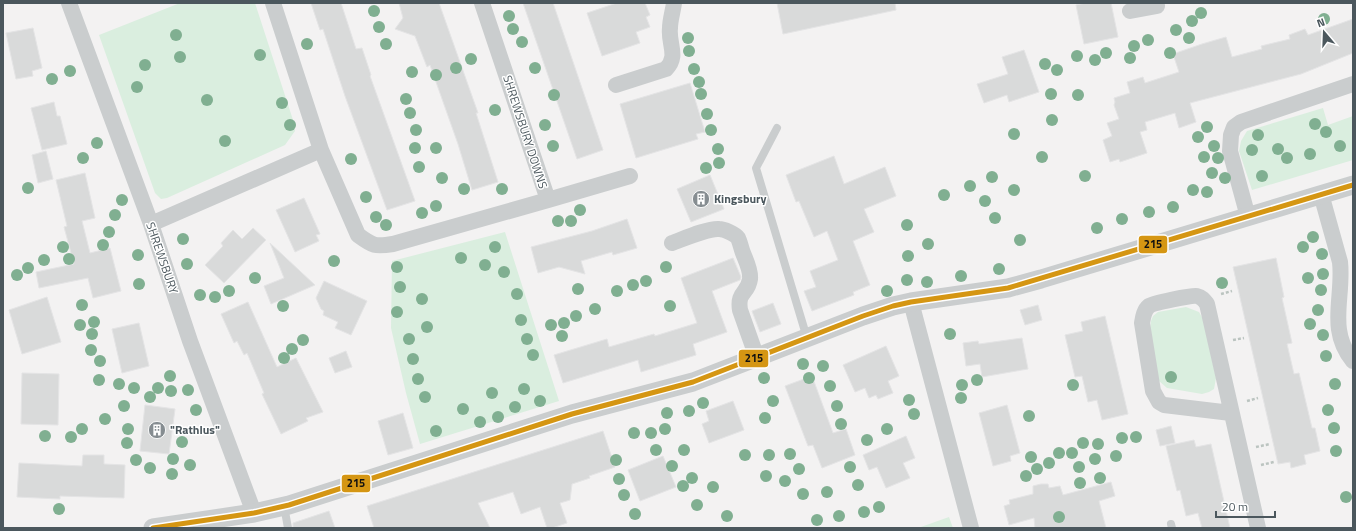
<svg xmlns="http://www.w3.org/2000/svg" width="1356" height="531" viewBox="0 0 1356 531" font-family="'Titillium Web',sans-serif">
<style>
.green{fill:#daeedf}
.building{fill:#d9dada;stroke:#e4e4e5}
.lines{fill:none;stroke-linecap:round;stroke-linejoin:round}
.path{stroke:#bbc4c0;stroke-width:2.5;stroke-dasharray:3 2;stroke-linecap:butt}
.service{stroke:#cacdce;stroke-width:8}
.minor{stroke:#cacdce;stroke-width:16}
.tertiary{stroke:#cacdce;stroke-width:19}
.bus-1-casing{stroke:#fff;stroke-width:8}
.bus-1{stroke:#d59613;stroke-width:5}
.tree{fill:#80af91}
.labels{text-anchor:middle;stroke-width:3;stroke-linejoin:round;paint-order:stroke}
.street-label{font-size:12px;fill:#4b575d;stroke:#fff}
.poi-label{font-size:12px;font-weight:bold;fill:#4b575d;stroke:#fff;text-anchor:start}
.line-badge{stroke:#fff;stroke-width:1.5}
.pale-badge-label{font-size:11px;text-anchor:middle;font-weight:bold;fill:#111}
</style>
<rect width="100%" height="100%" fill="#f3f2f2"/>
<!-- green -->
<path class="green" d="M180 3H255L293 120 295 131 285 145 167 198 161 199 155 193 99 35Z
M1323 108 1328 125 1353 116V160L1252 190 1239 151 1241 141 1247 131Z
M505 232 559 401 420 444 406 393 391 328 392 261Z
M1186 307 1199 312 1203 319 1216 378 1214 389 1209 392 1202 394 1167 388 1159 381 1150 330 1151 321 1153 316 1158 312Z
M949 517 953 528H918Z"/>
<!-- building -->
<path class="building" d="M311 3H341L356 49 362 48 371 75 370 76 415 201 387 210 345 96 323 29 320 30Z
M399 3H439L478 113H476L498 182 472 190 458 144 430 65 427 67 415 36 395 29 403 18Z
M523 3H553L603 150 577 159Z
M617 3H645L650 15 646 17 650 27 636 32 640 43 602 56 587 13Z
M777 3H895L896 10 783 34Z
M1086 3H1111L1118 37 1084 44 1076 5Z
M1353 19V53L1301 74 1190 103 1196 122 1179 128 1175 113 1145 122 1147 130 1140 132 1147 153 1120 162 1119 159 1110 162 1103 140 1112 136 1107 123 1119 119 1114 105 1115 102 1114 98 1130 93 1127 82 1143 77 1145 83 1179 72 1173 54 1202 44 1226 37 1232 57 1262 49 1261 46 1290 39 1289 35 1305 29 1308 35Z
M33 28 42 68 32 71 33 76 16 79 6 33Z
M1024 50 1039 92 1009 102 1007 95 984 103 977 84 1008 74 1002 57Z
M690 83 705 132 696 134 698 139 636 158 620 104Z
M54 102 57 116H60L67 144 42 150 31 108Z
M46 151 53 179 38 183 32 155Z
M834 156 844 184 885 167 896 196 864 209 874 232 853 241 870 285 853 292 854 295 812 311 804 291 816 287 810 271 838 260 827 231 814 237 799 201 796 202 786 175Z
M85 173 95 218 82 221 90 253 110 248 121 291 93 298 88 278 39 288 36 272 74 264 64 227 67 226 56 180Z
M710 175 724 209 691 222 677 189Z
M304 198 320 234 316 235 319 241 295 252 276 210Z
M627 219 637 248 613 255 612 252 581 261 585 274 559 267 538 273 531 247 592 231Z
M253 228 266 240 224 283 205 265 223 246 221 243 233 230 242 239Z
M270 243 315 285 271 304 264 286 284 278Z
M733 258 741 277 740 280 712 291 727 332 693 344 696 355 641 372 638 360 563 383 554 355 607 339 609 347 654 334 655 336 697 323 681 278Z
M1276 258 1284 297 1282 298 1292 343 1287 344 1294 374 1299 373 1312 428H1315L1320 451 1304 455 1306 464 1291 468 1290 462 1278 464 1233 267Z
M324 281 367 301 351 335 335 328 338 322 323 315 324 311 321 309 316 298Z
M47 297 61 342 22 354 9 310Z
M248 302 277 367 296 358 323 412 306 418 308 421 281 434 262 394 264 393 247 353 244 355 237 341 234 343 221 314Z
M773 303 781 324 760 332 752 311Z
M1038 305 1042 320 1025 325 1020 310Z
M1105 316 1128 414 1102 420 1097 400 1088 402 1082 376 1075 377 1065 335 1083 331 1081 322Z
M139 323 149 366 122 373 112 329Z
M1022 338 1028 369 982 377 980 364 966 366 963 343 978 341 979 344Z
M886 346 899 376 888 381 893 393 878 399 876 395 869 398 865 388 855 392 843 365Z
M346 351 352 367 335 373 329 358Z
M22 373 59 374 58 425 21 424Z
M812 376 833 433 846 429 855 455 822 468 813 445 808 446 785 386Z
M733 401 744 430 709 443 702 424 709 421 706 411Z
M145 405 175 409 169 454 140 451Z
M1007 405 1020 453 1010 456 1011 461 993 466 979 413Z
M403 413 413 448 388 455 378 421Z
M1171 426 1175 443 1160 446 1156 430Z
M603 431 615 467 589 476 590 478 572 484 570 500 560 503 567 523 552 528H547L540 507 521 514 513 492 478 503 490 528H374L367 506Z
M906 436 915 458 903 463 910 478 886 488 877 467 869 470 863 455Z
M1194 440 1196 447 1211 444 1230 528H1202L1198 513 1186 516 1180 490 1177 491 1166 446Z
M83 455H104V464L125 465 124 498 60 496V499L17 497 19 463 82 466Z
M663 456 676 487 640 501 628 470Z
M1111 482 1115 496 1099 501 1106 528H1035L1034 518 1009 525 1004 506 1010 504 1009 500 1033 494V486L1041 484H1048L1049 488 1060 486 1063 495Z
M329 511 335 528H293V523Z"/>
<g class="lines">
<!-- path -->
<path class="path" d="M1221 294 1232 291
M1233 340 1244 338
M1247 401 1258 398
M1256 447 1270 444
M1261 465 1274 462"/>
<!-- service -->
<path class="service" d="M777 128 756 168 807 338
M284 506 288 528
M1171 524 1172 528"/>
<!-- minor -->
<path class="minor" d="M69 3 151 224 190 341 254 513
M273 3 321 150 358 235C373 246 375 247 393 244L548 200 482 3
M1130 11 1157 6 1156 3
M616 85 666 69C679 56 668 44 670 28 670 20 673 11 674 3
M1321 194 1340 262C1344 297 1327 330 1353 361
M548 200 630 176
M1248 217 1230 151 1231 135 1234 127 1241 122 1353 84
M151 224 321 150
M672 243C683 239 708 228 719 229 724 229 735 234 738 238 740 242 741 248 743 253 746 261 751 270 750 279 748 294 737 291 740 310L757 358
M911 302 971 528
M1231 413 1164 405 1159 402 1153 391 1142 323C1143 317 1144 310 1149 306 1153 303 1192 295 1197 296 1202 297 1204 300 1207 304L1258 528"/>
<!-- tertiary -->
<path class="tertiary" d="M153 528 254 513 289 505 572 414 693 382 863 316 893 306 911 302 1008 288 1041 279 1353 185"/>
<defs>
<path id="bus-1" d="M153 528 254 513 289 505 572 414 693 382 863 316 893 306 911 302 1008 288 1353 185"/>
</defs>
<!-- bus-1 casing -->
<use href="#bus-1" class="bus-1-casing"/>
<!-- bus-1 -->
<use href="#bus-1" class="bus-1"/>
</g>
<!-- trees -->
<g class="tree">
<circle cx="374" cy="11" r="6"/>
<circle cx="1201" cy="13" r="6"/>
<circle cx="509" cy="16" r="6"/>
<circle cx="1324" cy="19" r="6"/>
<circle cx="1192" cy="21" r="6"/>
<circle cx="379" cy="27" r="6"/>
<circle cx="513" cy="29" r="6"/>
<circle cx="1176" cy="30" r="6"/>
<circle cx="176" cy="35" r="6"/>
<circle cx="688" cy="38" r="6"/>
<circle cx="1189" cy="38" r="6"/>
<circle cx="1148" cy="40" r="6"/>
<circle cx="522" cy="42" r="6"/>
<circle cx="307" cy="44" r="6"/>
<circle cx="386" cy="44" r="6"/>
<circle cx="1134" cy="46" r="6"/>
<circle cx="689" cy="51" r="6"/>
<circle cx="1106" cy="53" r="6"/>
<circle cx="1170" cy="53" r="6"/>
<circle cx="260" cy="55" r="6"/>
<circle cx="1077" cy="56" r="6"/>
<circle cx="180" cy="57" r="6"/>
<circle cx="1130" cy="58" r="6"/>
<circle cx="471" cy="59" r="6"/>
<circle cx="1095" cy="60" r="6"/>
<circle cx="1045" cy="64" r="6"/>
<circle cx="145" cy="65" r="6"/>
<circle cx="456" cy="68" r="6"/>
<circle cx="535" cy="68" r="6"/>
<circle cx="694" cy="69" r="6"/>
<circle cx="1057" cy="70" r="6"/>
<circle cx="70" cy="71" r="6"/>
<circle cx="412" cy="72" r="6"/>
<circle cx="436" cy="75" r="6"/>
<circle cx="52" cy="79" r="6"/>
<circle cx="699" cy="82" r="6"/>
<circle cx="137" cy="87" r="6"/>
<circle cx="701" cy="94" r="6"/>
<circle cx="1051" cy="94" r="6"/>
<circle cx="554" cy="95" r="6"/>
<circle cx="1078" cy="95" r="6"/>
<circle cx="406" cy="99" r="6"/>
<circle cx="207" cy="100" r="6"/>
<circle cx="282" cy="103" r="6"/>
<circle cx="495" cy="110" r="6"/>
<circle cx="410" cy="113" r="6"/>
<circle cx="707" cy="114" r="6"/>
<circle cx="1052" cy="120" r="6"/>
<circle cx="1315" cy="124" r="6"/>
<circle cx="290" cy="125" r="6"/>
<circle cx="545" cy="125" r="6"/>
<circle cx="1207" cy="127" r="6"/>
<circle cx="416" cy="130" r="6"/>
<circle cx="711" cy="130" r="6"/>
<circle cx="1326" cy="132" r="6"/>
<circle cx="1014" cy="134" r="6"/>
<circle cx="1258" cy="135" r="6"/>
<circle cx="1198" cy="137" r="6"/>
<circle cx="225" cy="141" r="6"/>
<circle cx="97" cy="143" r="6"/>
<circle cx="553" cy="146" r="6"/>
<circle cx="1214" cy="146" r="6"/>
<circle cx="1340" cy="146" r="6"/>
<circle cx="415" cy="148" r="6"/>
<circle cx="436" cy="148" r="6"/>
<circle cx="718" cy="149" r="6"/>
<circle cx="1278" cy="149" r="6"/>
<circle cx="1252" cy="150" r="6"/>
<circle cx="1310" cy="154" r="6"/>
<circle cx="1042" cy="157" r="6"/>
<circle cx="1204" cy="157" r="6"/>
<circle cx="83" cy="158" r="6"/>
<circle cx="1218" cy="158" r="6"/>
<circle cx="1287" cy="158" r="6"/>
<circle cx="351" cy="159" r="6"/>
<circle cx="719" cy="163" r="6"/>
<circle cx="419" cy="167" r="6"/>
<circle cx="706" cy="168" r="6"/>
<circle cx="1212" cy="173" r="6"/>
<circle cx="1085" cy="176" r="6"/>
<circle cx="1262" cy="176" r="6"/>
<circle cx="992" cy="177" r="6"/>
<circle cx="442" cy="178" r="6"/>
<circle cx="1225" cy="178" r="6"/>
<circle cx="970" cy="186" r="6"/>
<circle cx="28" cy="188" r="6"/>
<circle cx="464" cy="189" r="6"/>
<circle cx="502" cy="189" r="6"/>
<circle cx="1014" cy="190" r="6"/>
<circle cx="1193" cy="190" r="6"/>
<circle cx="1207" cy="192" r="6"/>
<circle cx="944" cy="195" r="6"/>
<circle cx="366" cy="197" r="6"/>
<circle cx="122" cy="200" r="6"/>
<circle cx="985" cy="201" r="6"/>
<circle cx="436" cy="206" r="6"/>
<circle cx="1173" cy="207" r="6"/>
<circle cx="580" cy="210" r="6"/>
<circle cx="1149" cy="212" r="6"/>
<circle cx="422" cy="213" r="6"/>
<circle cx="115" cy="215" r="6"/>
<circle cx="376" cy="217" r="6"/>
<circle cx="995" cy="218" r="6"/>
<circle cx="1122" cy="219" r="6"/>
<circle cx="558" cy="221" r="6"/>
<circle cx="571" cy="221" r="6"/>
<circle cx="386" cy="225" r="6"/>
<circle cx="907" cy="225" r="6"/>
<circle cx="1097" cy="228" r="6"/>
<circle cx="109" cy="232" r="6"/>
<circle cx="1313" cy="237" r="6"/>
<circle cx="183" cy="239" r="6"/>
<circle cx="1020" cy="240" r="6"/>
<circle cx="928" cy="244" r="6"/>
<circle cx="103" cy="245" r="6"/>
<circle cx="63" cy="247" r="6"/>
<circle cx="495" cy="247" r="6"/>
<circle cx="1303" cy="247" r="6"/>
<circle cx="1322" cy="254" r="6"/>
<circle cx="138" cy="255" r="6"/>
<circle cx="908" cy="256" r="6"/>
<circle cx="461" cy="258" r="6"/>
<circle cx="69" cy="259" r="6"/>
<circle cx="44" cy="260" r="6"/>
<circle cx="334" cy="261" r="6"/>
<circle cx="187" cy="264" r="6"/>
<circle cx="485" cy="265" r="6"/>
<circle cx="397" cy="267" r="6"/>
<circle cx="666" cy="267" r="6"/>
<circle cx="28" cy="268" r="6"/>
<circle cx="999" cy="269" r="6"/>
<circle cx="504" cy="272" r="6"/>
<circle cx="1323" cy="274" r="6"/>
<circle cx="17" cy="275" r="6"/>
<circle cx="961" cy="276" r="6"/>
<circle cx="255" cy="278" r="6"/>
<circle cx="1308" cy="278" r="6"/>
<circle cx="907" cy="280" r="6"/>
<circle cx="646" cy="281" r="6"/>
<circle cx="927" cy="282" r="6"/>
<circle cx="1222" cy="283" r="6"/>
<circle cx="139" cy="284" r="6"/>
<circle cx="633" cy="285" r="6"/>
<circle cx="400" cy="287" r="6"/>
<circle cx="578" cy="289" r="6"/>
<circle cx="1321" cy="290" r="6"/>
<circle cx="229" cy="291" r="6"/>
<circle cx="617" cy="291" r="6"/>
<circle cx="887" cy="291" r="6"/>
<circle cx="517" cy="294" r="6"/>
<circle cx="200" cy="295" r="6"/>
<circle cx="215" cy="297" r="6"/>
<circle cx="422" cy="299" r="6"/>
<circle cx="82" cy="305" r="6"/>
<circle cx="283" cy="306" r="6"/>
<circle cx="670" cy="306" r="6"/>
<circle cx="595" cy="309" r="6"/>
<circle cx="1318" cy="310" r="6"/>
<circle cx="397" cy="312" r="6"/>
<circle cx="576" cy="316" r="6"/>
<circle cx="521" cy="320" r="6"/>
<circle cx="94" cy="322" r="6"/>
<circle cx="564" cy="323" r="6"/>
<circle cx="1310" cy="324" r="6"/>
<circle cx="80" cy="325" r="6"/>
<circle cx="551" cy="325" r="6"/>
<circle cx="427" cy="327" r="6"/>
<circle cx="92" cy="334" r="6"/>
<circle cx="950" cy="334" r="6"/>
<circle cx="1323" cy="335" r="6"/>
<circle cx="562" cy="336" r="6"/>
<circle cx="409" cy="339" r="6"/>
<circle cx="527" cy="339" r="6"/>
<circle cx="303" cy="340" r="6"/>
<circle cx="292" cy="349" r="6"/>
<circle cx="91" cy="350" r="6"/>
<circle cx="533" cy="355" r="6"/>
<circle cx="1326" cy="356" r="6"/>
<circle cx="284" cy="358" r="6"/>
<circle cx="413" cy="359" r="6"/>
<circle cx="100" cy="361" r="6"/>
<circle cx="803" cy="364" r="6"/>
<circle cx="823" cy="366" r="6"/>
<circle cx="170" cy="376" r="6"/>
<circle cx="1171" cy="377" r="6"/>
<circle cx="764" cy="378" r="6"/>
<circle cx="809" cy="378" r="6"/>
<circle cx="418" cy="379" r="6"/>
<circle cx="99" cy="380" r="6"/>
<circle cx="977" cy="380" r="6"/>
<circle cx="119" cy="384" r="6"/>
<circle cx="1335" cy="384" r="6"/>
<circle cx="962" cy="385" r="6"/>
<circle cx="1073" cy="385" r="6"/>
<circle cx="830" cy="386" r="6"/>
<circle cx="134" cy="388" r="6"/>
<circle cx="158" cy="388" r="6"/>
<circle cx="524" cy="389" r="6"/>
<circle cx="188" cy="390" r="6"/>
<circle cx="171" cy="391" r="6"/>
<circle cx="492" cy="393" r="6"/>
<circle cx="150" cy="397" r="6"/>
<circle cx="425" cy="397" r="6"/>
<circle cx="961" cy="398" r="6"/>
<circle cx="909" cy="400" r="6"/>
<circle cx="540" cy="401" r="6"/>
<circle cx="773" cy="401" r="6"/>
<circle cx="703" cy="403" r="6"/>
<circle cx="124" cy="406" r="6"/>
<circle cx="837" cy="406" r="6"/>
<circle cx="515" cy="407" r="6"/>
<circle cx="463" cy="409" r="6"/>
<circle cx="196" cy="410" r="6"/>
<circle cx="1328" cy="410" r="6"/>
<circle cx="689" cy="411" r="6"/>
<circle cx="667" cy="413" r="6"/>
<circle cx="914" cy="414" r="6"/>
<circle cx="1029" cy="416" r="6"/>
<circle cx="498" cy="417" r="6"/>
<circle cx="765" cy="418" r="6"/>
<circle cx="105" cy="419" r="6"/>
<circle cx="480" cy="422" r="6"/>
<circle cx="841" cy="424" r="6"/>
<circle cx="1334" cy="428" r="6"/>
<circle cx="82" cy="429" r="6"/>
<circle cx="128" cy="429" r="6"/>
<circle cx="665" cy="429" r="6"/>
<circle cx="887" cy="429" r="6"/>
<circle cx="436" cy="431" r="6"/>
<circle cx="634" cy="433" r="6"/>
<circle cx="651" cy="433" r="6"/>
<circle cx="45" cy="436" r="6"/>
<circle cx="71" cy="437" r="6"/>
<circle cx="1136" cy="437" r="6"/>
<circle cx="1122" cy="438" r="6"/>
<circle cx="867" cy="440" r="6"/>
<circle cx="182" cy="442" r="6"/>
<circle cx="127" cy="443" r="6"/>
<circle cx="1083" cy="443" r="6"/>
<circle cx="1098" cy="444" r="6"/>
<circle cx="656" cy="450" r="6"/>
<circle cx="684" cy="450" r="6"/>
<circle cx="1336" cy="451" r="6"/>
<circle cx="1059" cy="453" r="6"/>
<circle cx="1072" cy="453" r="6"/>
<circle cx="790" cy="454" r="6"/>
<circle cx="745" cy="455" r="6"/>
<circle cx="769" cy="455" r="6"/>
<circle cx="1116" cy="456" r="6"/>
<circle cx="1031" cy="457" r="6"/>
<circle cx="173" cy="459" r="6"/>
<circle cx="1095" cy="459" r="6"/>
<circle cx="136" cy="460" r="6"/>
<circle cx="616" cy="460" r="6"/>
<circle cx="1049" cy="463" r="6"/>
<circle cx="190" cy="465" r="6"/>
<circle cx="672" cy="466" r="6"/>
<circle cx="850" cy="467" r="6"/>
<circle cx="1079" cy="467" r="6"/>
<circle cx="150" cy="468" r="6"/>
<circle cx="799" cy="469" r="6"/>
<circle cx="1037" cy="469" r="6"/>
<circle cx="172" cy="474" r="6"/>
<circle cx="766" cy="476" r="6"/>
<circle cx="1026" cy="476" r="6"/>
<circle cx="692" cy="478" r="6"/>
<circle cx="1100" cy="478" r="6"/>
<circle cx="619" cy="479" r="6"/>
<circle cx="785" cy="481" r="6"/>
<circle cx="1080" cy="483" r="6"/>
<circle cx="858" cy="485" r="6"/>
<circle cx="683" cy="486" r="6"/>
<circle cx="713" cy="487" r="6"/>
<circle cx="827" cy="492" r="6"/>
<circle cx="803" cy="494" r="6"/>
<circle cx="624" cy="495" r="6"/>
<circle cx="1346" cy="497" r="6"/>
<circle cx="697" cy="505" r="6"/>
<circle cx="879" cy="507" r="6"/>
<circle cx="59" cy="509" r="6"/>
<circle cx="864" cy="512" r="6"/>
<circle cx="635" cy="514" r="6"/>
<circle cx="727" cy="516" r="6"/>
<circle cx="839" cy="516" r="6"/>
<circle cx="1059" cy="517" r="6"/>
<circle cx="817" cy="520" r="6"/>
</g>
<!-- icons -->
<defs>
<symbol id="building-disc" viewBox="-11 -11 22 22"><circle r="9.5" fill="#868d91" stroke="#fff"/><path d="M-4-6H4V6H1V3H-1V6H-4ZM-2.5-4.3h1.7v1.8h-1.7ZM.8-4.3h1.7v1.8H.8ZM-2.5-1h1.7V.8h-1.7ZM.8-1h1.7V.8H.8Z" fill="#fff"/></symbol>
</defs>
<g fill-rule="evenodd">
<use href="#building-disc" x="691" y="189" width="20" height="20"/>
<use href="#building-disc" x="147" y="420" width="20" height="20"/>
</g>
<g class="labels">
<!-- street labels -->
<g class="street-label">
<text transform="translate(525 132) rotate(72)" y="4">SHREWSBURY DOWNS</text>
<text transform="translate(162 258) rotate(71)" y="4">SHREWSBURY</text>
</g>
<!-- poi labels -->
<g class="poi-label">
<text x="714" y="203">Kingsbury</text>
<text x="170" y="434">"Rathlus"</text>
</g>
</g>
<g class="line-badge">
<rect x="1138" y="235" width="30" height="19" rx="4" fill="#d59613"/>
<rect x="738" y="349" width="31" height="19" rx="4" fill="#d59613"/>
<rect x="341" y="474" width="30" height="19" rx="4" fill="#d59613"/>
</g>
<g class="pale-badge-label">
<text x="1153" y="248">215</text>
<text x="754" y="362">215</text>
<text x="356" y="487">215</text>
</g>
<!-- border -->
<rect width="1356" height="531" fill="none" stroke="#4b575d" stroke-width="8"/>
<!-- north arrow -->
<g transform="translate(1324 32) rotate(341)" stroke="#ffffff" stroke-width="3" paint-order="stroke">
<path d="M0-3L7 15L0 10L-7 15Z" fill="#4b575d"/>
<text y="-6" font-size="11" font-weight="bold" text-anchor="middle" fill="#4b575d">N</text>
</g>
<!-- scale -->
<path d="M1216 511v6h59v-6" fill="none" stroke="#4b575d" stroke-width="2"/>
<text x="1222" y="511" font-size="12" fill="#4b575d" stroke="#ffffff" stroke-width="3" paint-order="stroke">20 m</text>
</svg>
